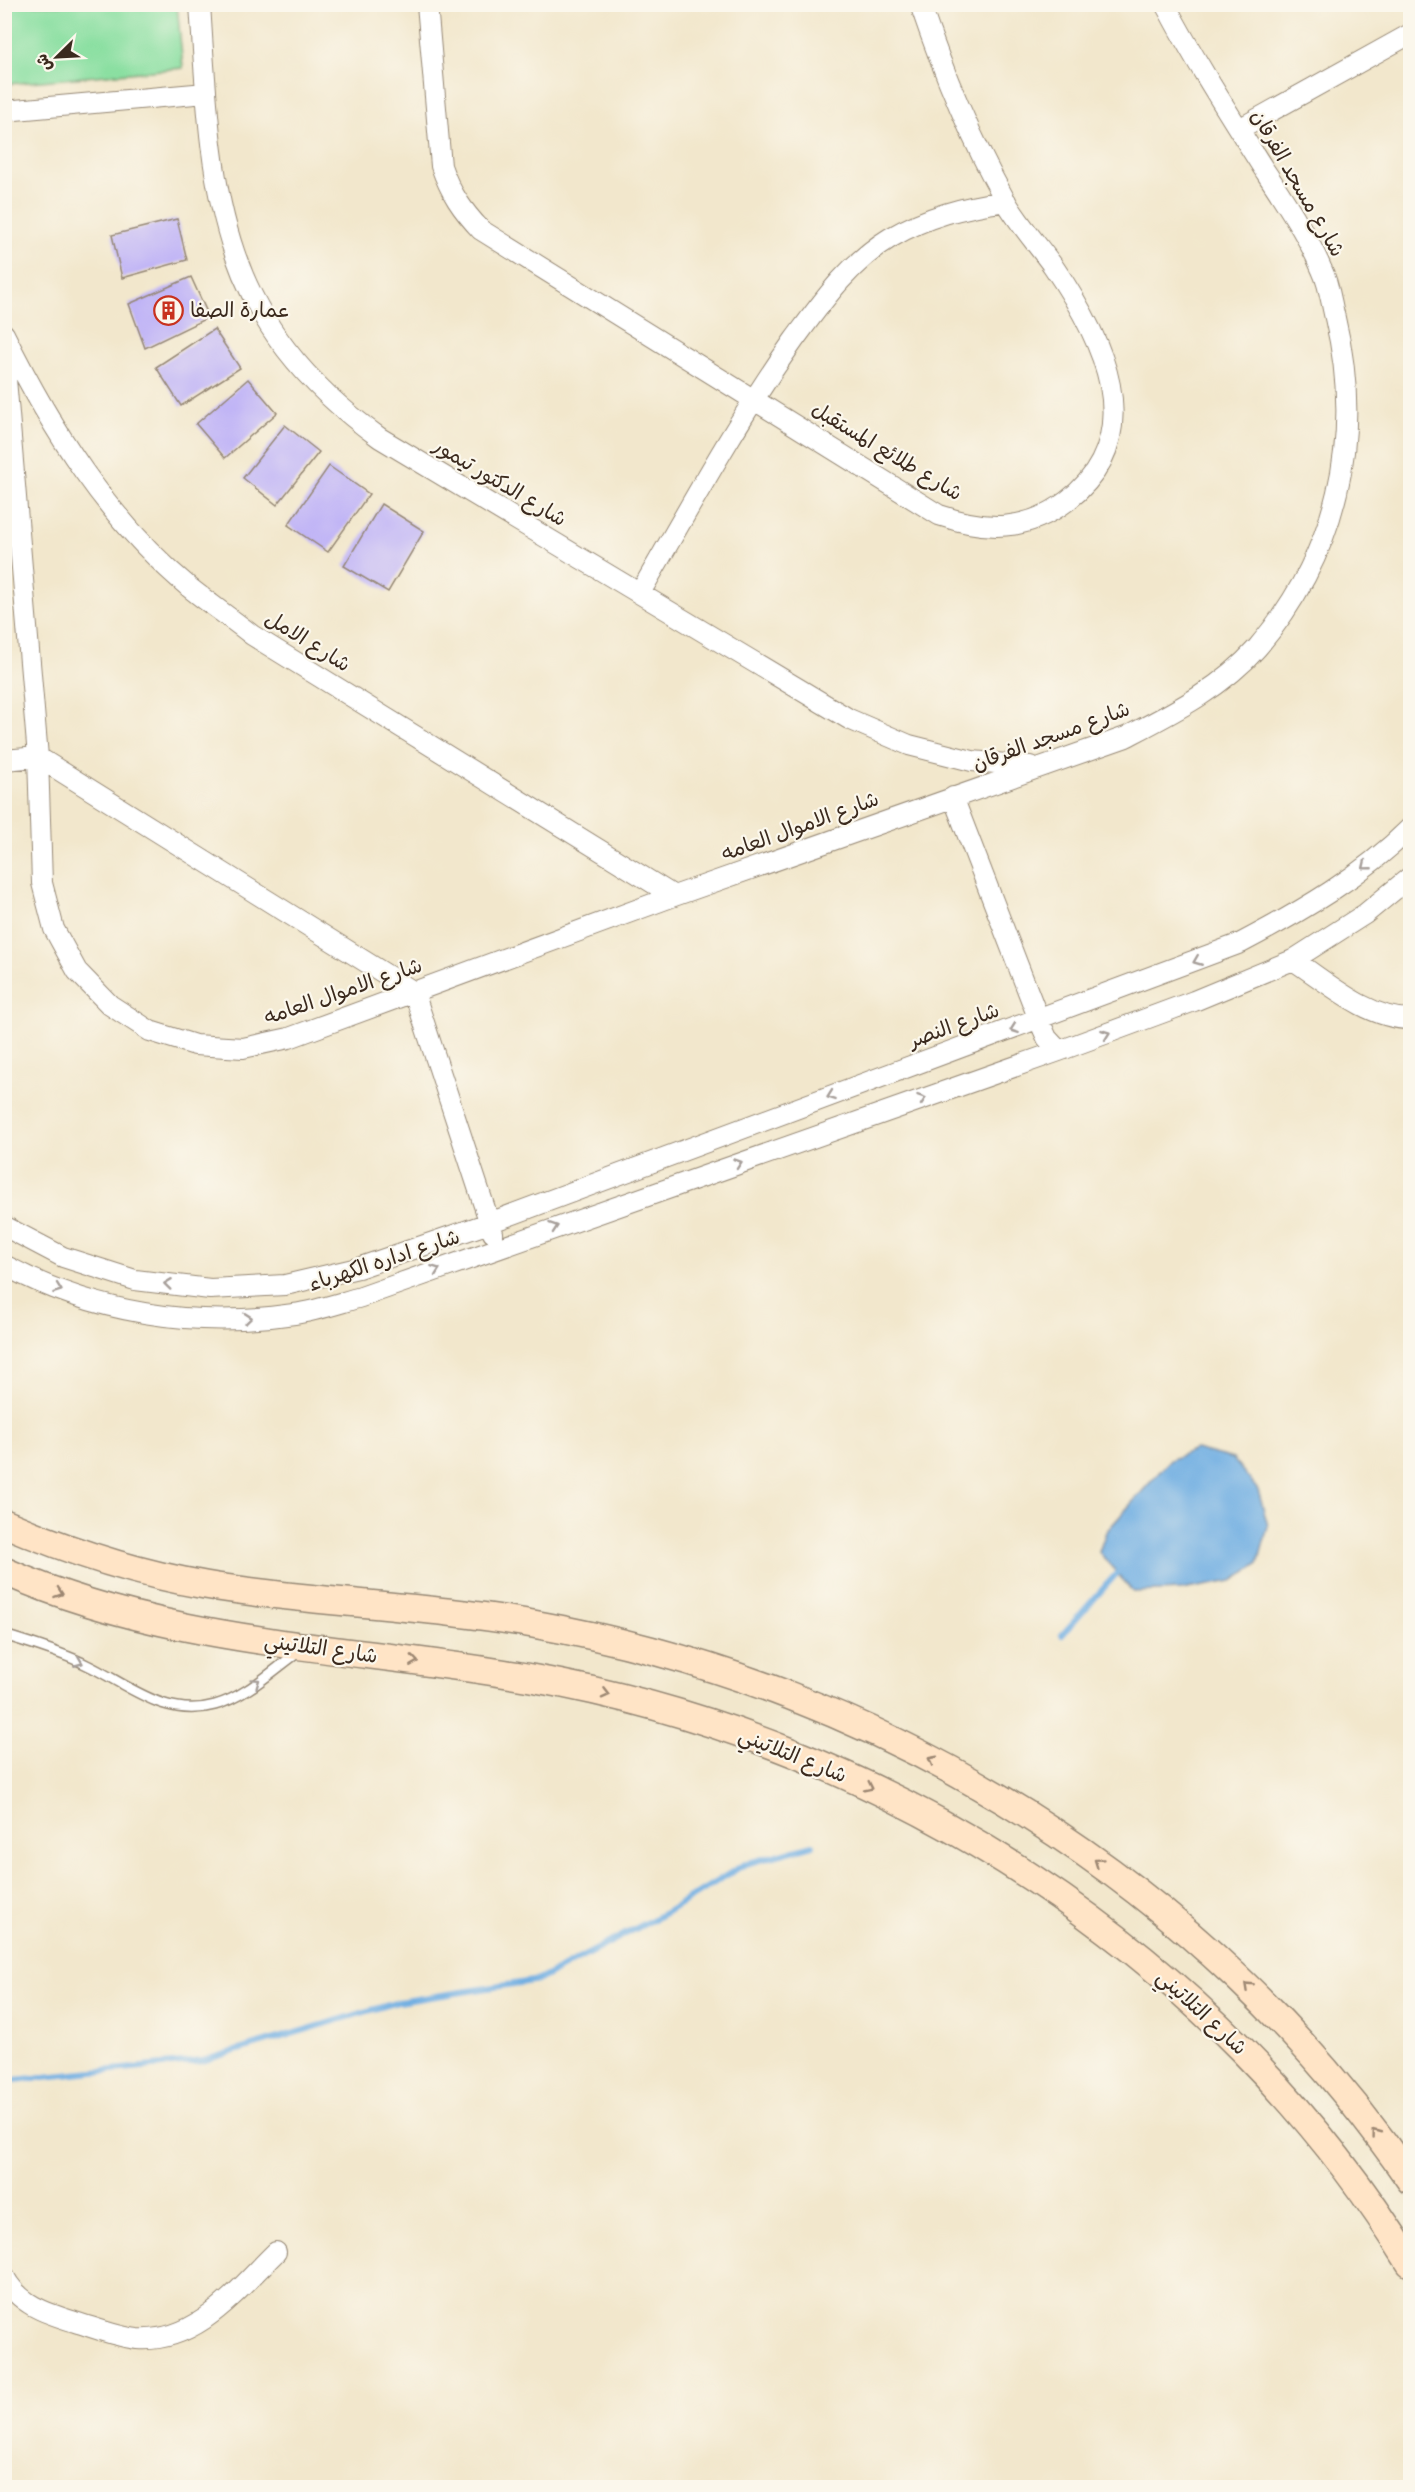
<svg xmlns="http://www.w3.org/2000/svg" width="1415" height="2492" viewBox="0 0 1415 2492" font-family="'Indie Flower','Playpen Sans Arabic',sans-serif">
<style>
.green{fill:#8adfa1;stroke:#628460;stroke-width:1.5}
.water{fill:#6faee2;stroke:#556c80;stroke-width:1.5}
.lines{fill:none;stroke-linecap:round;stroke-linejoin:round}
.stream{stroke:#6faee2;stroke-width:6}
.building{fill:#c0b4f6}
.service-casing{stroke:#968875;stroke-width:12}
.minor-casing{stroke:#968875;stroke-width:22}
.secondary-casing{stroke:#968875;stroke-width:30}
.service{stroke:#fff;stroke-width:9}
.minor{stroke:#fff;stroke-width:20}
.secondary{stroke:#ffe4c6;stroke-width:27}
.oneway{stroke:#a79f9a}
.oneway2{stroke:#9d8772}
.labels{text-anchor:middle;stroke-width:4.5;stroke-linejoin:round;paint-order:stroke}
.street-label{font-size:21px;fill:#3b2a1e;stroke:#fbf7ec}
.poi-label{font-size:21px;fill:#3b2a1e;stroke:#fbf7ec;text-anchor:start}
</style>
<rect width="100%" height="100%" fill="#fbf7ec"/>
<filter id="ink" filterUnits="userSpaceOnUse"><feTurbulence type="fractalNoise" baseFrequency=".0167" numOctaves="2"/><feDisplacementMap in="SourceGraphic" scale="12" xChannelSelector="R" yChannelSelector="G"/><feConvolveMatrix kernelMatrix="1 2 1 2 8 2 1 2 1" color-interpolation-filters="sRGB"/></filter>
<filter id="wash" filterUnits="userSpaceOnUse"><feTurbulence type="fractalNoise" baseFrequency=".008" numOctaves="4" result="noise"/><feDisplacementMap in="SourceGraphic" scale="24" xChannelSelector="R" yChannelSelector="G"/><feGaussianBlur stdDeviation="1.35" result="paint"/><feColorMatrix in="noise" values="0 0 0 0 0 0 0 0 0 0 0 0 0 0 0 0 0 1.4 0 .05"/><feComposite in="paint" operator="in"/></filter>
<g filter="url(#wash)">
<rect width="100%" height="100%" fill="#f2e7cc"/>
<!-- green -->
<path class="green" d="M4 5H177L183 68 9 84Z"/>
<!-- water -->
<path class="water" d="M1195 1449 1233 1459 1258 1490 1268 1526 1258 1564 1232 1581 1181 1590 1133 1592 1099 1552 1106 1532 1170 1460Z"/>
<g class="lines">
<!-- stream -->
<path class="stream" d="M1062 1635 1117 1573
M4 2081 202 2061 398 2002 539 1980 667 1912 745 1864 813 1845"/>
</g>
<g id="blocks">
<!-- building -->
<path class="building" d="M177 219 187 260 122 278 112 235Z
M191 277 209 317 145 348 129 304Z
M214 329 240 368 181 406 156 367Z
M248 379 277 413 225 458 196 424Z
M285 425 319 452 277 505 243 478Z
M329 466 369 494 328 552 288 525Z
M381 504 424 531 388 592 344 566Z"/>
</g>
</g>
<g filter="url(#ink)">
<use href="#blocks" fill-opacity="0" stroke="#968875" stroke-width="1.5"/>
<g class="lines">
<defs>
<path id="service" d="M4 1635C32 1644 61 1652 87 1665 129 1685 165 1719 215 1705 246 1697 274 1669 300 1651"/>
<path id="minor" d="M200 4C212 193 215 319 380 438L849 719 909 745 972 761 1030 766
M427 4 441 166C450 192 462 210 481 230L939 515C986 531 1026 532 1067 501 1152 435 1101 336 1053 266 1037 244 1019 224 1005 200 970 137 943 72 920 4
M4 111 206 93
M1239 129 1410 34
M4 334C51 429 107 519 190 588 210 604 232 619 252 635L674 896
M4 355 38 757 42 883 54 929 77 971 110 1005 150 1031 195 1045 243 1048 289 1038 674 896 1126 737C1172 713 1222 688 1257 648 1337 554 1364 438 1335 318 1331 302 1329 284 1322 270 1307 234 1284 200 1263 168 1229 114 1195 61 1165 4
M640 593C690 507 737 420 794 340 822 302 849 263 890 238 927 216 964 207 1006 201
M4 760 38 757 414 992 493 1233
M953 797 1039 1020 1047 1038 1059 1051
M1293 960C1327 982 1368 1019 1410 1019
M4 1226 63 1257 135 1280 210 1289 285 1285 358 1268 489 1223 1241 943C1302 911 1362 876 1410 828
M4 1265C93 1313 194 1329 294 1314 316 1311 339 1303 361 1297L1059 1051 1194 1001 1293 960 1365 914 1410 877
M4 2276C19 2305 46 2313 75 2322 95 2328 117 2337 137 2339 198 2343 237 2290 276 2252"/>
<path id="secondary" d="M4 1523C69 1551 135 1573 205 1585 313 1603 425 1605 533 1624 884 1686 1209 1886 1410 2180
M4 1571C172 1646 353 1646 531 1678 887 1741 1220 1954 1410 2263"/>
</defs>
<!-- service casing -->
<use href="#service" class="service-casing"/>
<!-- minor casing -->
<use href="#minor" class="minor-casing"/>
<!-- secondary casing -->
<use href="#secondary" class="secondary-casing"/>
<!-- service -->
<use href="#service" class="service"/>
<!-- minor -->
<use href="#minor" class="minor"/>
<!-- secondary -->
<use href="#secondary" class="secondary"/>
</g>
<!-- one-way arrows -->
<defs><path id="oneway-chevron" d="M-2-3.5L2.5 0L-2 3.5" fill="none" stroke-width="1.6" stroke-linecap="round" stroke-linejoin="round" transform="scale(1.5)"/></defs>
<g class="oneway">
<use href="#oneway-chevron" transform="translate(1366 866) rotate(141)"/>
<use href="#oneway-chevron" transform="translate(1197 961) rotate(158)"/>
<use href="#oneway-chevron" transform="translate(1014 1029) rotate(160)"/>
<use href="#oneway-chevron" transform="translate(1106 1034) rotate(-20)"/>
<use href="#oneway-chevron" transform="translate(831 1096) rotate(160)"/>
<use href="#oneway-chevron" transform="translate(922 1099) rotate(-19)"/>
<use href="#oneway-chevron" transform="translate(738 1163) rotate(-19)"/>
<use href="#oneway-chevron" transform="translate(554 1227) rotate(-19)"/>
<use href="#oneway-chevron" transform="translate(436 1270) rotate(-20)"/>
<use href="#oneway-chevron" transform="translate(168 1284) rotate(-173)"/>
<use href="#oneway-chevron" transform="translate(58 1289) rotate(20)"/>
<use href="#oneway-chevron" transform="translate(248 1318) rotate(-6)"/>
<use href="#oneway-chevron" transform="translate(79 1662) rotate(22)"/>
<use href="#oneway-chevron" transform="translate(256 1682) rotate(-35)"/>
</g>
<g class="oneway2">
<use href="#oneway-chevron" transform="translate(59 1593) rotate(19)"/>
<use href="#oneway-chevron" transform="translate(414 1661) rotate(8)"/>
<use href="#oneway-chevron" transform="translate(606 1694) rotate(14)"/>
<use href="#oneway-chevron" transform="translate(932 1760) rotate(-152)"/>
<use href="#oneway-chevron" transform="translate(869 1787) rotate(26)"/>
<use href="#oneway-chevron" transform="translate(1098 1862) rotate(-145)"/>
<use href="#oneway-chevron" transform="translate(1248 1986) rotate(-137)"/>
<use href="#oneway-chevron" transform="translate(1376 2133) rotate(-127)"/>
</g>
</g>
<!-- icons -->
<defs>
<symbol id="building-ring" viewBox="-11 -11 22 22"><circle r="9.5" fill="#fbf7ec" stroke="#c8321e" stroke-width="1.5"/><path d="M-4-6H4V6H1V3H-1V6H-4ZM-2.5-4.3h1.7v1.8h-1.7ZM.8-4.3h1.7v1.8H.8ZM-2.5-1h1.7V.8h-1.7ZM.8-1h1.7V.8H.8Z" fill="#c8321e"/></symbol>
</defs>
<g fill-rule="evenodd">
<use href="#building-ring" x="152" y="294" width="33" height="33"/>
</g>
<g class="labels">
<!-- street labels -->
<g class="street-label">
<text transform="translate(1298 183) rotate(60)" y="7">شارع مسجد الفرقان</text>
<text transform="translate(887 451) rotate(31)" y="7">شارع طلائع المستقبل</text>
<text transform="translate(500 482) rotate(31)" y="7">شارع الدكتور تيمور</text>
<text transform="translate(308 641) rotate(32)" y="7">شارع الامل</text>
<text transform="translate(1051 736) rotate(-20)" y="7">شارع مسجد الفرقان</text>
<text transform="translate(800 826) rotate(-20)" y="7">شارع الاموال العامه</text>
<text transform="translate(343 991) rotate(-19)" y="7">شارع الاموال العامه</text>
<text transform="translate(954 1025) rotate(-20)" y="7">شارع النصر</text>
<text transform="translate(384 1260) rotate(-18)" y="7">شارع اداره الكهرباء</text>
<text transform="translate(321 1648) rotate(8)" y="7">شارع التلاتيني</text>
<text transform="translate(793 1755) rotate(22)" y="7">شارع التلاتيني</text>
<text transform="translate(1202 2012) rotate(43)" y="7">شارع التلاتيني</text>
</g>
<!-- poi labels -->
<g class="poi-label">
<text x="190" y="317">عمارة الصفا</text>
</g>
</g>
<!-- margin -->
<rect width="1415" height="2492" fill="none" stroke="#fbf7ec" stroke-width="24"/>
<!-- north arrow -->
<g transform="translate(57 57) rotate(246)" stroke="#fbf7ec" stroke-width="4.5" paint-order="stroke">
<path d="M0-4.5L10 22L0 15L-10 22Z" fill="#3b2a1e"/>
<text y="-9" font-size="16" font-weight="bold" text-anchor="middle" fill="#3b2a1e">ش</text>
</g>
</svg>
